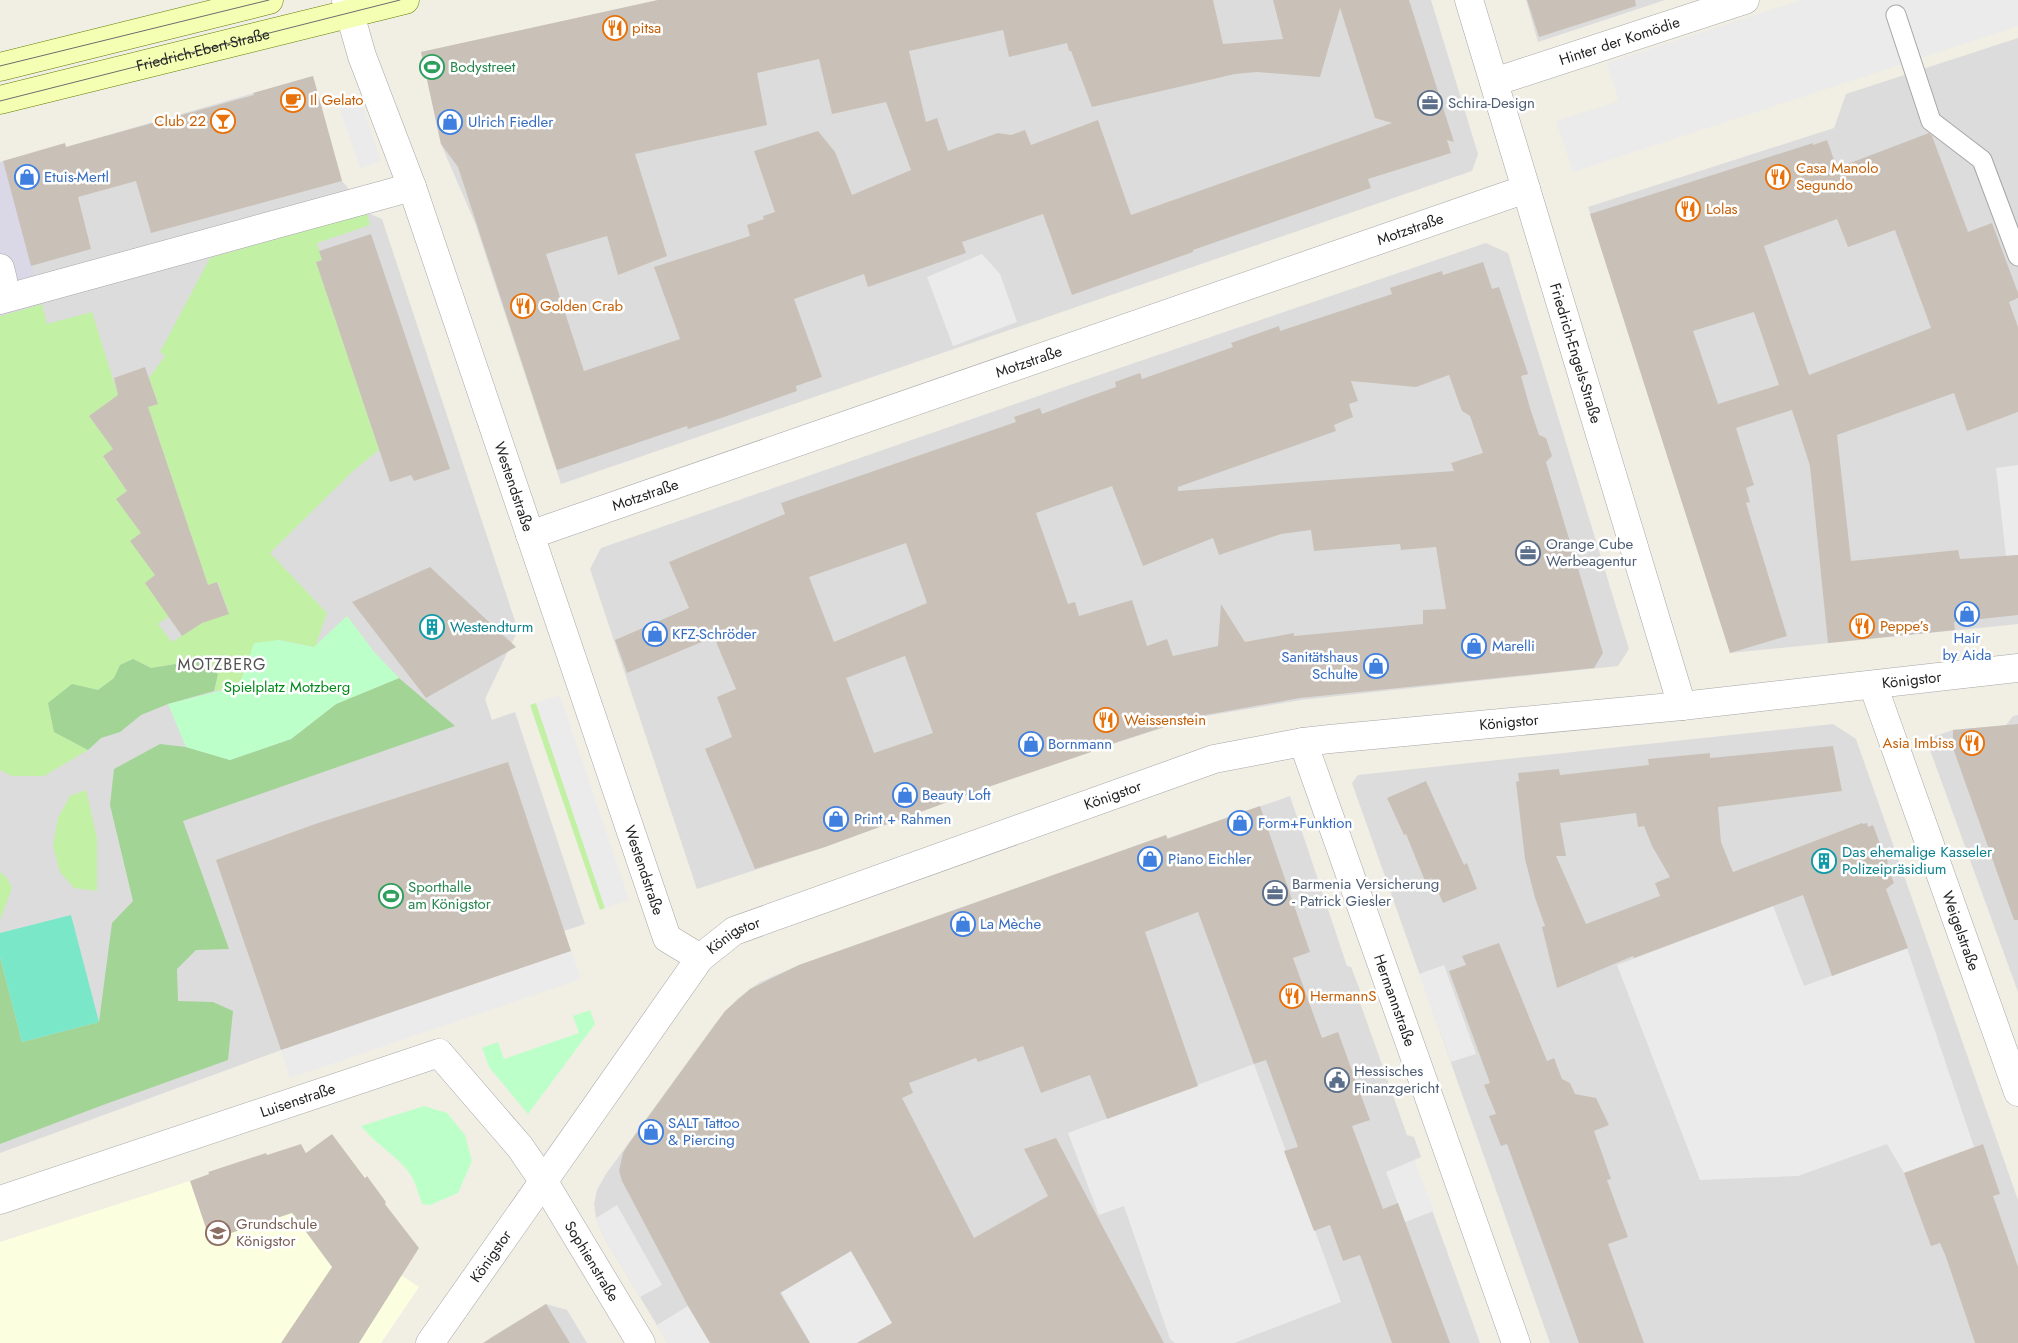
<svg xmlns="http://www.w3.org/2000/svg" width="2018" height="1343" viewBox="0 0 2018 1343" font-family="Jost,sans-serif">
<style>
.residential{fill:#dddcdc}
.education{fill:#fcffdf}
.grass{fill:#c2f0a5}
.forest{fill:#a1d495}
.park{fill:#bdffc9}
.pitch{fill:#7ae8c8}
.parking{fill:#ebebeb}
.plaza{fill:#dad8e7}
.building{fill:#c9c1b7;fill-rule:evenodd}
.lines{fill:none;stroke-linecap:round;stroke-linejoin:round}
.lane-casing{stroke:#a6a6a6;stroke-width:21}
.street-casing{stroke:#a6a6a6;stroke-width:29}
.secondary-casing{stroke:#627c00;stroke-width:29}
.lane{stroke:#fff;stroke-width:19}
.street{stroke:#fff;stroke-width:28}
.secondary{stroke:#f4ffb4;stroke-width:28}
.tram{stroke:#6d6d6d;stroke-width:1}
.labels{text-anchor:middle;stroke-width:5;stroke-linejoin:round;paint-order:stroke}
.food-label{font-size:15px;fill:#c56008;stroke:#fff;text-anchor:start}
.street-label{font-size:15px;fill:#1f1f1f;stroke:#fff}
.leisure-label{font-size:15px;fill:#27864d;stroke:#fff;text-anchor:start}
.service-label{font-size:15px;fill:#4e5e75;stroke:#fff;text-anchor:start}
.shop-label{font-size:15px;fill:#366cbe;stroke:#fff;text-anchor:start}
.culture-label{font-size:15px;fill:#0d838f;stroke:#fff;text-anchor:start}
.park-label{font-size:15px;fill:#008919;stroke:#fff}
.education-label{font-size:15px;fill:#785e54;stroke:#fff;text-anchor:start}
.neighbourhood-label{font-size:16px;letter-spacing:1px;fill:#525252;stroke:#fff}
</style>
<rect width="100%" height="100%" fill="#f1eee4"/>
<!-- residential -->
<path class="residential" d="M658 0H1431L1478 154 1472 171 561 484 475 223 441 144 421 52Z
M1526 0H1665L1538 42Z
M2018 38V624L1730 653 1588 207 1834 128 1846 94Z
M313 76 342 181 370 214 382 219 518 630 485 699 492 720 515 712 585 924 564 931 571 951 281 1050 0 1153V316L41 304 3 161 66 147Z
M1486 243 1508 253 1629 649 1618 666 1301 700 1194 718 1091 751V752L991 786 825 847 697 889 590 569 601 548 1070 385Z
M2018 715V992L1926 739 1953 730 2006 725 2013 716Z
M1833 724 1856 739 2018 1200V1343H1550L1352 783 1358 775Z
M1290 796 1347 966 1351 967 1360 990 1358 997 1407 1135 1414 1137 1421 1157 1414 1160 1480 1343H668L607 1243 596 1218 594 1204 597 1190 606 1174 715 1024 737 999 760 982 799 965 1166 835 1168 838Z
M546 1304 567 1310 587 1343H487L490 1338Z"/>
<!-- education -->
<path class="education" d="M332 1134 365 1177 367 1176 386 1202 385 1204 419 1248 394 1266 401 1275 419 1287 381 1343H0V1242L190 1181 208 1174V1172L266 1153 267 1155 301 1144 307 1153Z"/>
<!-- grass -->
<path class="grass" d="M367 213 370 225 317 243 322 260 316 262 379 450 353 471 270 553 327 613 315 647 279 640 247 667 239 686 214 691 218 674 201 660 151 668 133 659 120 665 114 678 98 690 48 703 54 732 88 750 44 776H12L0 770V316L42 304 47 324 92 312 118 395 89 416 113 449 103 457 127 491 116 499 141 533 131 541 155 575 145 583 169 616 158 624 172 642 202 623 229 613 218 582 208 585 148 407 158 404 149 378 165 356 160 352 210 258Z
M536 703 605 908 600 910 530 705Z
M86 790 97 838V891L74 888 60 872 53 846 58 818 70 796Z
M0 872 7 878 12 888 0 920Z"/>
<!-- forest -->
<path class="forest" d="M133 659 151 668 201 660 218 674 214 691 168 704 141 715 120 732 101 738 88 750 54 732 48 703 72 684 98 690 114 678 120 665Z
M399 678 455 726 183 821 229 949 196 950 177 969 178 1001 213 1002 233 1011 228 1060 103 1105 0 1144V957L22 1042 99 1022 112 923 133 901 110 805 114 769 160 744 186 747 230 760 291 739 336 704Z"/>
<!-- park -->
<path class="park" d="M347 616 375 653 399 678 336 704 291 739 230 760 186 747 168 704 239 686 254 643 279 640 314 647Z
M590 1010 595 1024 528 1114 489 1067 482 1048 498 1042 504 1059 579 1033 573 1016Z
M424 1106 447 1113 465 1135 472 1161 458 1193 430 1205 422 1204C419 1195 416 1185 412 1177 401 1158 375 1144 361 1126Z"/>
<!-- pitch -->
<path class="pitch" d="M71 915 99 1022 22 1042 0 957V933Z"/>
<!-- parking -->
<path class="parking" d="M1801 0H2018V26L1573 172 1556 121 1619 101 1607 63Z
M361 100 381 161 360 168 339 107Z
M982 254 1000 274 1017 322 953 346 927 277Z
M2018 465V555L2006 556 1996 468Z
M560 695 629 900 605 908 536 703Z
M1773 906 1804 986 1907 948 1974 1147 1904 1173 1887 1144 1798 1176 1700 1180 1617 965Z
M571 951 581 979 290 1078 281 1050Z
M1444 965 1476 1054 1451 1062 1419 974Z
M1254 1064 1341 1302 1234 1343H1175L1170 1339 1124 1206 1099 1215 1068 1133Z
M1414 1160 1434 1211 1405 1222 1386 1172Z
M617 1205 662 1285 640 1297 607 1243 596 1218Z
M851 1251 892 1323 857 1343H810L781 1292Z
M688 1306 710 1343H668L657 1325Z"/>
<!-- plaza -->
<path class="plaza" d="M3 161 42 304 0 316V162Z"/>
<!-- building -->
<path class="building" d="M658 0H1213L1223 44 1283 39 1273 0H1409L1454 142 1447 140 1451 153 1368 179 1371 188 1193 250V252L1072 295 1043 214 962 242 966 253 868 287 864 274 794 299 822 377 796 386 797 391 724 417 688 429 687 426 557 470 458 167 441 144 421 52ZM1340 8 1375 118 1392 123 1131 215 1098 120 1031 145 1025 130 1011 135 998 133 948 151 937 118 926 122 909 51 1003 30 1009 57 1067 43 1069 51H1071L1092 107 1235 74 1257 72 1320 77ZM819 59 832 114 886 102 911 170 852 195 835 152 818 131 754 151 775 212 763 216 764 219 747 225 750 236 654 267 680 339 584 371 546 254 607 236 618 275 667 256 635 154 767 125 757 73Z
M1527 0H1635L1636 6 1539 37Z
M313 76 342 181 151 233 136 181 78 197 91 249 31 266 3 161 65 143 66 147 254 95 253 93Z
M1929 133 1932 136 1968 232 1992 223 2018 293V298L2009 302 2018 327V412L1967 431 1954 393 1837 435 1851 561 1958 550 1960 559 2018 555V615L1954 622 1955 630 1828 643 1810 466 1792 410 1736 428 1754 485 1746 488 1750 502 1746 503 1787 636 1730 653 1590 214 1813 143V145L1827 140 1837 168ZM1837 219 1848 247 1895 230 1931 328 1809 375 1764 246ZM1754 312 1779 385 1718 404 1693 331Z
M371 234 450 469 414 481 411 475 390 482 316 262 322 260 319 251Z
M1483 262 1492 289 1499 287 1528 374 1521 376 1530 408 1539 435 1546 438 1552 456 1546 462 1573 552 1578 561V568L1603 653 1594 668 1300 698 1194 717 1090 751 1091 752 991 786 825 847 755 869 705 749 732 737 717 697 736 689 714 637 627 673 615 640 689 608 669 562 785 514 781 503 1016 422 1014 417 1040 408 1042 414 1082 399 1116 387 1115 382 1140 373 1142 379 1233 347 1231 343 1279 326 1280 331 1392 294 1390 288 1442 271 1443 275ZM1449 375 1462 411 1470 416 1483 453 1451 463 1454 471 1178 491V487L1336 431 1334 425 1353 417 1349 404 1358 401 1351 381 1416 387ZM1112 486 1143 566 1213 538 1219 555 1281 534 1311 530 1314 551 1400 544 1401 550 1436 547 1446 609 1423 610V624L1294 636V633L1245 642 1221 604 1218 646 1173 656 1167 639 1147 646 1132 600 1079 616 1075 602 1068 604 1036 513ZM906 543 927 603 834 642 809 577ZM905 656 933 733 874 753 846 678Z
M145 367 158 404 148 407 208 585 217 582 229 614 202 623 182 636 145 583 155 575 130 541 141 533 116 499 127 491 103 456 113 449 89 416 118 395 114 378Z
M430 567 516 647 426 698 352 602Z
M2018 724V920H2014L1953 748V730Z
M1833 746 1842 791 1718 807 1721 842 1733 872 1862 823 1863 824 1867 823 1868 827 1873 825 1880 844 1887 856 1888 868 1894 883 1886 889 1908 948 1832 976 1803 895 1634 958 1633 956 1557 988 1542 927 1545 926 1535 898 1525 859 1516 782 1519 781 1518 773 1559 769 1560 775 1649 765 1648 759 1710 753V758ZM1636 813 1638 827 1644 826 1652 846 1670 877 1655 883 1660 896 1586 924 1556 856H1566L1560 823Z
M508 762 571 951 281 1050 216 860 318 823Z
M1426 781 1464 865 1467 863 1477 889 1443 903 1432 878 1425 881 1406 834 1404 835 1387 798Z
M1260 806 1310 952 1293 958 1322 1038 1338 1032 1370 1120 1352 1126 1383 1209 1398 1203 1450 1343H1392L1360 1255 1343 1261 1330 1225 1314 1231 1284 1151 1298 1147 1266 1060 1254 1064 1198 912 1145 932 1198 1086 1107 1119 1090 1075 1041 1093 1023 1046 978 1062 976 1058 909 1083 913 1093 902 1098 974 1238 1048 1196 1024 1149 1056 1138 1164 1343H857L892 1323 851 1251 780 1293 810 1343H710L688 1306 622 1181 619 1171 623 1153 630 1142 725 1011 750 989 799 965 1166 835 1167 839Z
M1499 943 1547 1061 1554 1058 1562 1079 1570 1083 1575 1094 1596 1098 1609 1125 1594 1131 1611 1179 1607 1180 1628 1237 1608 1244 1644 1343H1579L1507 1144 1501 1146 1489 1116 1496 1114 1484 1085 1490 1083 1449 971 1466 965 1462 956Z
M332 1134 365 1178 367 1176 386 1202 385 1204 419 1248 359 1343H281L332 1267 292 1213 210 1240 190 1181 209 1174 208 1172 266 1153 267 1155 301 1144 306 1153Z
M1983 1144 2000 1194 1993 1196 2018 1267V1343H1975L1946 1257 1940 1243 1931 1246 1904 1173Z
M546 1304 570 1343H483Z"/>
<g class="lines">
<defs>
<path id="lane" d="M1896 15 1931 121 1982 160 2018 256"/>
<g id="street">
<path id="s1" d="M346 0 362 56 412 187 667 938 700 958"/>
<path id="s2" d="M1469 0 1682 706"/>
<path id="s3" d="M1494 82 1745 0"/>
<path d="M0 268 3 280"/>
<path d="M0 300 412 187"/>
<path id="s4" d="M530 535 1526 189"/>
<path id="s5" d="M1873 685 2018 1092"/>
<path id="s6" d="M1303 742 1516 1343"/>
<path id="s7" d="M0 1200 439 1053 520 1147 544 1182 641 1343"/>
<path id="s8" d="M430 1343 700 958 734 931 1214 759 1303 742 1330 739 1682 706 2018 668"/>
</g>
<g id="secondary">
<path d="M0 67 269 0"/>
<path id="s9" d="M0 100 405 0"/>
</g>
</defs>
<!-- lane casing -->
<use href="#lane" class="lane-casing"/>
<!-- street casing -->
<use href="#street" class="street-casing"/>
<!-- secondary casing -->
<use href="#secondary" class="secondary-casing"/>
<!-- lane -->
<use href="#lane" class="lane"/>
<!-- street -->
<use href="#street" class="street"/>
<!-- secondary -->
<use href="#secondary" class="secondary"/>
<!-- tram -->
<path class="tram" d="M0 66 269 0
M0 101 400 0"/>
</g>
<!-- icons -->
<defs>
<symbol id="restaurant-ring" viewBox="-11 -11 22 22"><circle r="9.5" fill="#fff" stroke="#e8710a" stroke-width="1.5"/><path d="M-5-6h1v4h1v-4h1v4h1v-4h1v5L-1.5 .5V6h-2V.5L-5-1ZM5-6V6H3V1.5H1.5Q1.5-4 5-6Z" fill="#e8710a"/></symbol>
<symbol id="stadium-ring" viewBox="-11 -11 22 22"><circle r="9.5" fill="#fff" stroke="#2e9e5b" stroke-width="1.5"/><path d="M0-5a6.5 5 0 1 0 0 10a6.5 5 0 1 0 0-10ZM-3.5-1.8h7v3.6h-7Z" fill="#2e9e5b"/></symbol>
<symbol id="cafe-ring" viewBox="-11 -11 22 22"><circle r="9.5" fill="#fff" stroke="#e8710a" stroke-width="1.5"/><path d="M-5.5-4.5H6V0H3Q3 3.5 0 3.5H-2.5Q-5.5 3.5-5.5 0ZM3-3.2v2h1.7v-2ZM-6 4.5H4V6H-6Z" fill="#e8710a"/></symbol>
<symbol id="office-ring" viewBox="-11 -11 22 22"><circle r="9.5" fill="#fff" stroke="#5c6f8a" stroke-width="1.5"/><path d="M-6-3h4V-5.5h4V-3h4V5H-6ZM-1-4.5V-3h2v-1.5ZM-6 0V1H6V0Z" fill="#5c6f8a"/></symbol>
<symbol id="bar-ring" viewBox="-11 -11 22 22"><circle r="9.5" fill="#fff" stroke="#e8710a" stroke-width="1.5"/><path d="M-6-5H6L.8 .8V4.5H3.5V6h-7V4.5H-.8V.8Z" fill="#e8710a"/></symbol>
<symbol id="shop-ring" viewBox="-11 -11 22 22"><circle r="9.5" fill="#fff" stroke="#3f7fe0" stroke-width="1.5"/><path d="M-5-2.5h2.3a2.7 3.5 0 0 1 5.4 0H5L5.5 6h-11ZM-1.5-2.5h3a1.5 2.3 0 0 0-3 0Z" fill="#3f7fe0"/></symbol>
<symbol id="building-ring" viewBox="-11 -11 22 22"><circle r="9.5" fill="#fff" stroke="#0f9aa8" stroke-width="1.5"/><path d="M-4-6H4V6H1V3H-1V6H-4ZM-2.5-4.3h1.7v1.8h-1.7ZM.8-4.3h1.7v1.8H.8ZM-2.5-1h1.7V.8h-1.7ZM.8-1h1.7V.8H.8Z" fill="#0f9aa8"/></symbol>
<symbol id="civic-ring" viewBox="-11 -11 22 22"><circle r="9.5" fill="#fff" stroke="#5c6f8a" stroke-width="1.5"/><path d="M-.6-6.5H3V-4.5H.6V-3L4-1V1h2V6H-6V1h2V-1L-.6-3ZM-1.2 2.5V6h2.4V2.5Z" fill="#5c6f8a"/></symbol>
<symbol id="school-ring" viewBox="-11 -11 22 22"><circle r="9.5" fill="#fff" stroke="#8d6e63" stroke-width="1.5"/><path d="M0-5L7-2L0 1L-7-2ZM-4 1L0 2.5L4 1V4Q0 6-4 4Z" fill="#8d6e63"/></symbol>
</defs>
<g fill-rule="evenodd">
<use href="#restaurant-ring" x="601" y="14" width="28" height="28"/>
<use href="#stadium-ring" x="418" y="53" width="28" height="28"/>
<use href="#cafe-ring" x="279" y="86" width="28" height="28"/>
<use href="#office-ring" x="1416" y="89" width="28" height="28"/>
<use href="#bar-ring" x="209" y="107" width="28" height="28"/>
<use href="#shop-ring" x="436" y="108" width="28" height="28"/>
<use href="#shop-ring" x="13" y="163" width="28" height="28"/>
<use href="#restaurant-ring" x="1764" y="163" width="28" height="28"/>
<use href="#restaurant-ring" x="1674" y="195" width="28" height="28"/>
<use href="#restaurant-ring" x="509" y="292" width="28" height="28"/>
<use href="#office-ring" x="1514" y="539" width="28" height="28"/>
<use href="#shop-ring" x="1953" y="600" width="28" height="28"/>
<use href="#restaurant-ring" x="1848" y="612" width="28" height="28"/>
<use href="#building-ring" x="418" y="613" width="28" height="28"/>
<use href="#shop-ring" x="641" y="620" width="28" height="28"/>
<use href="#shop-ring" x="1460" y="632" width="28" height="28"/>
<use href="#shop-ring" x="1362" y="652" width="28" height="28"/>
<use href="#restaurant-ring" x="1092" y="706" width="28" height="28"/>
<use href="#restaurant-ring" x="1958" y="729" width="28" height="28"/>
<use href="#shop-ring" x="1017" y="730" width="28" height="28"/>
<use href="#shop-ring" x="891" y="781" width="28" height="28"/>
<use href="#shop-ring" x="822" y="805" width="28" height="28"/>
<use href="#shop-ring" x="1226" y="809" width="28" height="28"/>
<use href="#shop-ring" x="1136" y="845" width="28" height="28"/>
<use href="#building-ring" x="1810" y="847" width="28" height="28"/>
<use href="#office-ring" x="1261" y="879" width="28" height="28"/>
<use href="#stadium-ring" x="377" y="882" width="28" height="28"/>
<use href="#shop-ring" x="949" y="910" width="28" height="28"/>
<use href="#restaurant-ring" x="1278" y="982" width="28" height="28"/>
<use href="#civic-ring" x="1323" y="1066" width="28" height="28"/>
<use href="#shop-ring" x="637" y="1118" width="28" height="28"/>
<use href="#school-ring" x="204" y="1219" width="28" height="28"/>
</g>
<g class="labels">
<!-- food labels -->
<g class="food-label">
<text x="632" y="33">pitsa</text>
<text x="310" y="105">Il Gelato</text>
<text x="206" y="126" text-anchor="end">Club 22</text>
<text x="1796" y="173">Casa Manolo<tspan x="1796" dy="17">Segundo</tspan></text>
<text x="1706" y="214">Lolas</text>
<text x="540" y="311">Golden Crab</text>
<text x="1880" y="631">Peppe’s</text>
<text x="1124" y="725">Weissenstein</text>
<text x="1954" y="748" text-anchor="end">Asia Imbiss</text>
<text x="1310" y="1001">HermannS</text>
</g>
<!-- street labels -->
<g class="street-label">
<text dy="5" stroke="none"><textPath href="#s3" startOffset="132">Hinter der Komödie</textPath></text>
<text dy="5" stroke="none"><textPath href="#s9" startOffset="209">Friedrich-Ebert-Straße</textPath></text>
<text dy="5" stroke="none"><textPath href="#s4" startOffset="932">Motzstraße</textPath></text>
<text dy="5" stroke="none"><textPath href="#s2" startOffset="369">Friedrich-Engels-Straße</textPath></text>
<text dy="5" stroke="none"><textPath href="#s4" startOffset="528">Motzstraße</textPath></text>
<text dy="5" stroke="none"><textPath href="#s1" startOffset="515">Westendstraße</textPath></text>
<text dy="5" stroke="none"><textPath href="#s4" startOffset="122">Motzstraße</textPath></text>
<text dy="5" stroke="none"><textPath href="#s8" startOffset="1726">Königstor</textPath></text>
<text dy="5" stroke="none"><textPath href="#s8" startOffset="1321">Königstor</textPath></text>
<text dy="5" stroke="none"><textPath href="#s8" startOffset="916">Königstor</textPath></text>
<text dy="5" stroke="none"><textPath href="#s1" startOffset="920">Westendstraße</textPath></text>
<text dy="5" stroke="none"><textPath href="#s5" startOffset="261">Weigelstraße</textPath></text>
<text dy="5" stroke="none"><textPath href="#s8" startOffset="511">Königstor</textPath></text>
<text dy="5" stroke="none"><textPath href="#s6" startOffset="274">Hermannstraße</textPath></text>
<text dy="5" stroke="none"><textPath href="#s7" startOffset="314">Luisenstraße</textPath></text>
<text dy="5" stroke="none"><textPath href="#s8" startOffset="106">Königstor</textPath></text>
<text dy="5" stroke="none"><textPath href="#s7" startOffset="722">Sophienstraße</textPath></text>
</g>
<!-- leisure labels -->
<g class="leisure-label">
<text x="450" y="72">Bodystreet</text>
<text x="408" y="892">Sporthalle<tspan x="408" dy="17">am Königstor</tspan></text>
</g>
<!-- service labels -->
<g class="service-label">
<text x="1448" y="108">Schira-Design</text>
<text x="1546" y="549">Orange Cube<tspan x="1546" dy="17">Werbeagentur</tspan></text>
<text x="1292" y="889">Barmenia Versicherung<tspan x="1292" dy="17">- Patrick Giesler</tspan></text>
<text x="1354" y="1076">Hessisches<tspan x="1354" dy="17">Finanzgericht</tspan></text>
</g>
<!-- shop labels -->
<g class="shop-label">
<text x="468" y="127">Ulrich Fiedler</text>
<text x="44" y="182">Etuis-Mertl</text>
<text x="672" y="639">KFZ-Schröder</text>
<text x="1967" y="643" text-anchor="middle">Hair<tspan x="1967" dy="17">by Aida</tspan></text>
<text x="1492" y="651">Marelli</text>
<text x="1358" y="662" text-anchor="end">Sanitätshaus<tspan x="1358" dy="17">Schulte</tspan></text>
<text x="1048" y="749">Bornmann</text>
<text x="922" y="800">Beauty Loft</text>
<text x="854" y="824">Print + Rahmen</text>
<text x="1258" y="828">Form+Funktion</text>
<text x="1168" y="864">Piano Eichler</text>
<text x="980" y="929">La Mèche</text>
<text x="668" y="1128">SALT Tattoo<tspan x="668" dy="17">&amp; Piercing</tspan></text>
</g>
<!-- culture labels -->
<g class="culture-label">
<text x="450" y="632">Westendturm</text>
<text x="1842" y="857">Das ehemalige Kasseler<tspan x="1842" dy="17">Polizeipräsidium</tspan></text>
</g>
<!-- park labels -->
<g class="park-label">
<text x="287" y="692">Spielplatz Motzberg</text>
</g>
<!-- education labels -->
<g class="education-label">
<text x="236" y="1229">Grundschule<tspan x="236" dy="17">Königstor</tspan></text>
</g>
<!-- neighbourhood labels -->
<g class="neighbourhood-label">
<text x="222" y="670">MOTZBERG</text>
</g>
</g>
</svg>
